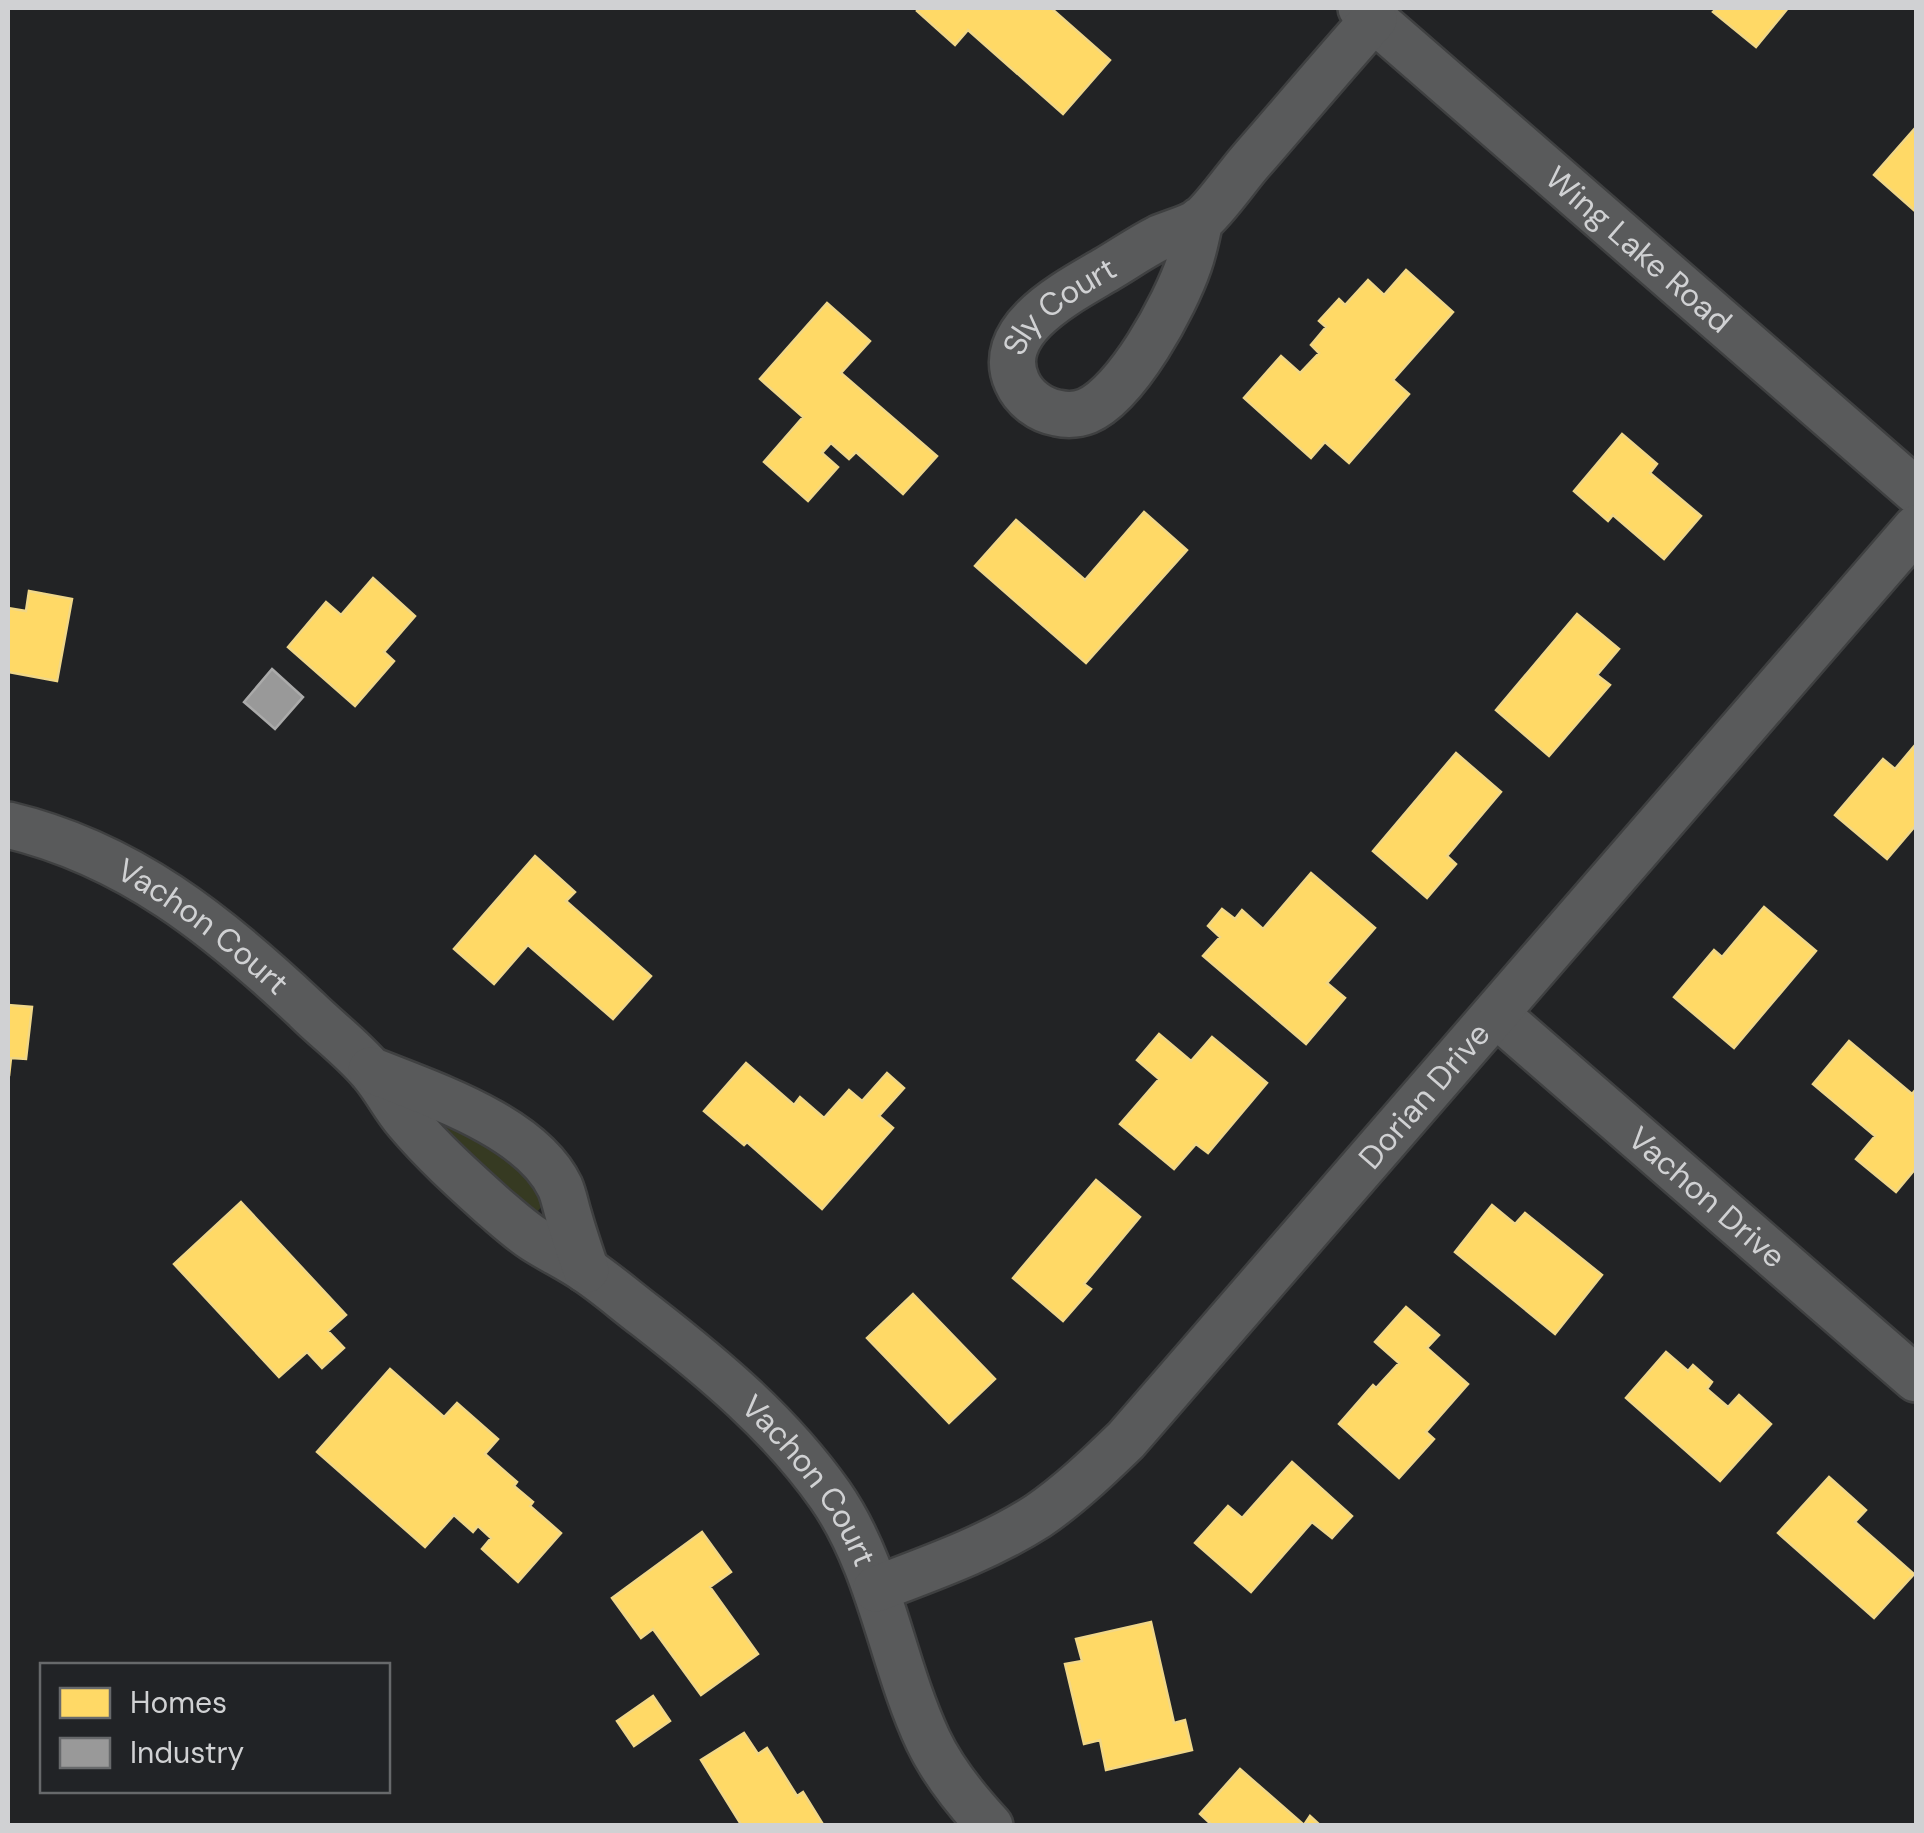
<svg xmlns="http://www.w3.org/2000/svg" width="1924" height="1833" viewBox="0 0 1924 1833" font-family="'DM Sans',sans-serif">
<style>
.green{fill:#363a22}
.homes{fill:#ffd966;stroke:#f1d787;stroke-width:2.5}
.industry{fill:#999;stroke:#aaa;stroke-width:2.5}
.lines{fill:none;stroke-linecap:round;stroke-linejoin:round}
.street-casing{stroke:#3f4041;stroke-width:50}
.street{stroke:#595a5b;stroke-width:45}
.labels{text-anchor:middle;stroke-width:10;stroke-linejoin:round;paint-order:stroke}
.street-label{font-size:32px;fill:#d0d1d3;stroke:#212326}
</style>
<rect width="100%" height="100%" fill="#222325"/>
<!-- green -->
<path class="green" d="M441 1119 531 1169 544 1204 537 1212C511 1205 458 1144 437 1122Z"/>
<!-- homes -->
<path class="homes" d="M920 8H1051L1110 60 1063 114 968 30 955 45 917 11Z
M1717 8H1788L1756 47 1713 12Z
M1916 127V212L1874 175Z
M1406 270 1453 312 1393 380 1409 394 1349 463 1325 442 1311 458 1244 398 1281 356 1300 373 1319 353 1311 345 1326 327 1319 321 1339 299 1345 305 1368 280 1384 295Z
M827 303 870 341 841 373 937 456 903 494 856 452 849 459 831 443 822 453 838 467 808 501 764 462 803 417 760 379Z
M1622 434 1657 464 1650 473 1701 516 1664 559 1613 515 1608 521 1574 491Z
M1144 512 1187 550 1086 663 975 566 1016 520 1085 580Z
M373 578 415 616 384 652 394 661 355 706 288 647 326 602 341 615Z
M29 591 72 599 57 681 8 672V608L26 611Z
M1577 614 1619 649 1597 675 1610 685 1549 756 1496 710Z
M1916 744V825L1887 859 1835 815 1883 759 1895 769Z
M1456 753 1501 792 1447 856 1456 864 1427 898 1373 851Z
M535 856 575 892 566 901 651 976 613 1019 528 945 494 984 454 949Z
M1311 873 1375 928 1327 983 1345 998 1306 1044 1203 956 1220 937 1208 926 1222 909 1235 919 1242 910 1263 929Z
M1764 907 1816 951 1734 1048 1674 997 1714 950 1722 957Z
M8 1005 32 1007 26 1059 11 1058 9 1076Z
M1159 1034 1191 1061 1212 1037 1267 1083 1208 1153 1196 1144 1174 1169 1120 1124 1159 1079 1137 1060Z
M1849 1041 1912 1094 1916 1089V1168L1896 1192 1856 1159 1875 1136 1813 1084Z
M746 1063 794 1105 800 1097 824 1118 849 1090 862 1101 887 1073 904 1088 879 1116 893 1128 822 1209 747 1142 744 1145 704 1111Z
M1096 1180 1140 1217 1084 1284 1091 1289 1063 1321 1013 1278Z
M241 1202 346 1315 328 1331 344 1348 322 1368 307 1352 279 1377 174 1264Z
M1492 1205 1515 1224 1525 1213 1602 1275 1555 1334 1455 1252Z
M913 1294 995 1379 949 1423 867 1338Z
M1406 1307 1439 1335 1427 1348 1468 1384 1426 1432 1434 1439 1399 1478 1339 1424 1373 1385 1376 1388 1399 1363 1375 1342Z
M1666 1352 1688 1371 1693 1365 1712 1382 1707 1389 1728 1407 1739 1395 1771 1424 1720 1481 1626 1398Z
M390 1369 444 1417 457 1403 498 1439 485 1454 517 1482 514 1486 533 1502 530 1506 561 1533 518 1582 482 1549 491 1538 478 1526 473 1532 454 1515 425 1547 317 1452Z
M1292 1462 1352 1516 1332 1538 1312 1522 1251 1592 1195 1543 1228 1506 1242 1518Z
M1829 1477 1866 1510 1855 1522 1914 1574 1874 1618 1778 1533Z
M702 1532 731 1572 710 1587 758 1654 701 1695 653 1629 641 1638 612 1598Z
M1151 1622 1174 1723 1185 1720 1192 1750 1106 1770 1100 1740 1084 1744 1065 1664 1082 1661 1076 1639Z
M653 1696 670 1721 634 1746 617 1721Z
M744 1733 758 1754 767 1748 797 1796 803 1792 824 1826H742L701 1760Z
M1240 1769 1304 1825 1310 1816 1321 1826H1213L1200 1814Z"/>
<!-- industry -->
<path class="industry" d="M272 669 303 697 275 729 244 702Z"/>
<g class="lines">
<defs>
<g id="street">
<path id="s1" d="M1361 8 1916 491"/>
<path id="s2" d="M1200 220C1197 235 1194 250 1189 264 1175 305 1127 394 1087 411 1077 415 1066 415 1057 413 1040 410 1024 398 1017 382 993 329 1070 291 1107 269 1124 259 1141 247 1159 238 1172 232 1189 229 1201 220 1214 210 1237 177 1250 162 1291 115 1332 66 1374 19"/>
<path id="s3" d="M8 825C129 854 217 925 306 1009 327 1030 353 1049 372 1072 385 1087 394 1106 407 1121 433 1152 463 1179 493 1206 506 1217 520 1230 534 1239 551 1250 570 1259 586 1270 607 1284 626 1301 646 1316 714 1369 780 1424 830 1495 881 1568 891 1661 928 1740 943 1772 966 1800 990 1826"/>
<path id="s4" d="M1497 1015 1916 1379"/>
<path d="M371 1070C430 1094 531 1126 560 1187 564 1196 566 1208 569 1217 574 1235 580 1252 586 1270"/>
<path id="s5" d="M876 1589C931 1568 988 1548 1038 1516 1070 1494 1098 1467 1126 1440L1916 528"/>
</g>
</defs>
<!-- street casing -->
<use href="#street" class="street-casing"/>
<!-- street -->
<use href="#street" class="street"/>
</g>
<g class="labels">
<!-- street labels -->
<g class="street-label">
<text dy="11" stroke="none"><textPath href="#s1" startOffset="368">Wing Lake Road</textPath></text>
<text dy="11" stroke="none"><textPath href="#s2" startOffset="408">Sly Court</textPath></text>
<text dy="11" stroke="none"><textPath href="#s3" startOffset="222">Vachon Court</textPath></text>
<text dy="11" stroke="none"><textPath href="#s5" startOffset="750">Dorian Drive</textPath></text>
<text dy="11" stroke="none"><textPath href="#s4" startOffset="278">Vachon Drive</textPath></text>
<text dy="11" stroke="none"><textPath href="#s3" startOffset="1050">Vachon Court</textPath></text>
</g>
</g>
<!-- border -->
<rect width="1924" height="1833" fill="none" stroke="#d0d1d3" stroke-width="20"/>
<!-- legend -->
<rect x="40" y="1663" width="350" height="130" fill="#212326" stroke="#67696b" stroke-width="2.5"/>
<rect x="60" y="1688" width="50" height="30" fill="#ffd966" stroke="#67696b" stroke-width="2.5"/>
<text x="130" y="1713" font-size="30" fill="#d0d1d3">Homes</text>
<rect x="60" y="1738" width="50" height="30" fill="#999999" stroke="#67696b" stroke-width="2.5"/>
<text x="130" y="1763" font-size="30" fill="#d0d1d3">Industry</text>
</svg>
